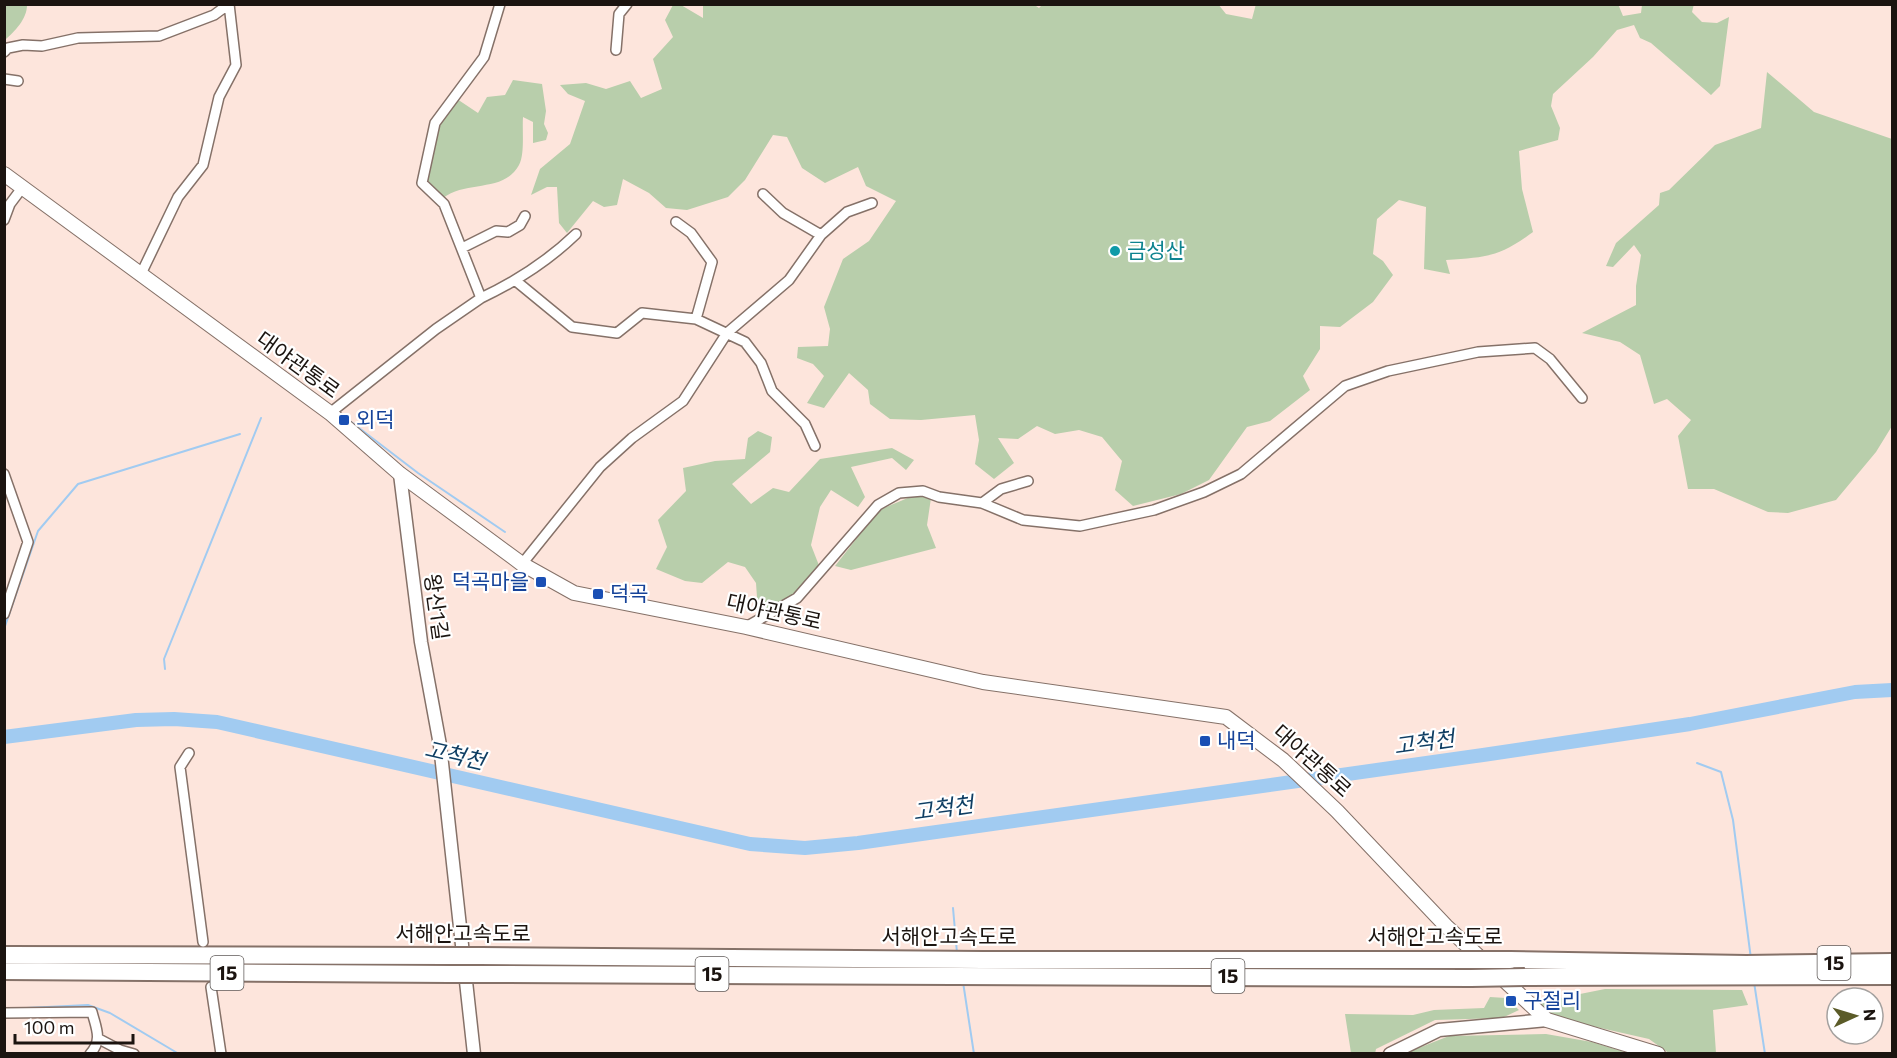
<svg xmlns="http://www.w3.org/2000/svg" width="1897" height="1058" viewBox="0 0 1897 1058" font-family="Commissioner,'Noto Sans KR',sans-serif">
<style>
.green{fill:#b8ceab}
.lines{fill:none;stroke-linecap:round;stroke-linejoin:round}
.stream{stroke:#a1cbf1;stroke-width:2}
.river{stroke:#a1cbf1;stroke-width:14}
.minor-casing{stroke:#857168;stroke-width:12}
.tertiary-casing{stroke:#857168;stroke-width:15}
.secondary-casing{stroke:#857168;stroke-width:16}
.motorway-casing{stroke:#857168;stroke-width:20}
.minor{stroke:#fff;stroke-width:9}
.tertiary{stroke:#fff;stroke-width:12}
.secondary{stroke:#fff;stroke-width:14}
.motorway{stroke:#fff;stroke-width:16}
.motorway-bridge-casing{stroke:#857168;stroke-width:20;stroke-linecap:butt}
.motorway-bridge{stroke:#fff;stroke-width:16}
.culture-dot{fill:#0f9aa8;stroke:#fff;stroke-width:2}
.transit-dot{fill:#1a4fb4;stroke:#fff;stroke-width:2}
.labels{text-anchor:middle;stroke-width:4.5;stroke-linejoin:round;paint-order:stroke}
.shield{fill:#fff;stroke:#5f5a58;stroke-width:1.5}
.shield-label{font-size:20px;font-weight:bold;fill:#1b1410}
.culture-label{font-size:21px;fill:#0d838f;stroke:#fff;text-anchor:start}
.street-label{font-size:21px;fill:#1b1410;stroke:#fff}
.transit-label{font-size:21px;fill:#164399;stroke:#fff;text-anchor:start}
.water-label{font-size:22px;font-style:italic;fill:#0f3e63;stroke:#fff}
</style>
<rect width="100%" height="100%" fill="#fde5dc"/>
<!-- green -->
<path class="green" d="M5 4 27 5C27 19 15 31 5 40Z
M703 5 1033 4 1039 8 1043 4H1218L1226 14 1252 19 1256 4H1618L1623 16 1641 13 1642 5 1694 4 1692 12 1702 22 1717 23 1729 17 1720 86 1711 95 1651 43 1640 38 1634 25 1617 30 1593 57 1553 94 1551 106 1560 128 1558 140 1519 151 1522 189 1533 232C1499 257 1488 257 1446 260L1450 274 1424 269 1426 207 1399 200 1377 219 1373 254 1383 261 1393 275 1373 302 1340 327 1320 326V349L1303 376 1310 390 1270 421 1247 427 1209 480 1181 494 1133 506 1115 490 1122 461 1102 437 1079 430 1055 434 1037 426 1018 439 998 438 1014 463 994 479 975 464 979 440 975 415 921 420 890 419 870 404 868 390 849 373 824 408 807 403 824 376 813 364 797 358 798 347 828 346 830 329 824 307 843 259 869 241 896 201 866 186 858 167 825 183 802 168 787 137 773 135 745 180 728 197 687 210 666 208 649 193 623 179 617 205 604 207 593 201 567 233 559 223 557 187H547L531 195 540 169 570 144 585 101 568 94 560 85 586 83 606 89 630 81 641 98 662 89 653 59 673 37 665 20 673 5H681L703 18Z
M1767 72 1814 112 1892 139V426L1876 452 1836 500 1788 513 1768 512 1714 489H1688L1678 436 1691 420 1667 399 1654 404 1640 355 1620 342 1582 333 1636 305V286L1641 255 1634 245 1613 267 1606 266 1616 243 1659 205 1660 193 1669 190 1715 145 1761 128Z
M513 80 542 84 546 111 544 124 548 133 546 140 533 143V122L523 117C522 130 525 154 519 165 504 193 467 180 443 198L425 177 437 127 457 99 478 113 487 97 505 95Z
M758 431 772 437 770 452 732 484 751 504 773 488 789 492 820 459 892 448 914 460 906 470 892 458 851 467 865 497 858 507 831 490 820 507 811 545 820 568 790 598 758 612 756 583 745 567 728 562 702 583 685 581 656 569 667 547 658 520 686 491 683 468 715 461 745 459 748 438Z
M915 495 931 498 927 525 936 548 851 570 835 566 879 510Z
M1605 989 1742 990 1748 1005 1713 1010 1716 1053 1670 1054 1649 1039 1552 1017 1530 999 1560 998Z
M1490 997 1506 998 1519 1010 1502 1018 1435 1020 1376 1049 1375 1054 1351 1053 1345 1014 1413 1015 1434 1010 1484 1008Z
M1546 1034 1592 1042 1628 1053H1406L1449 1036Z"/>
<g class="lines">
<!-- stream -->
<path class="stream" d="M342 415 418 473 505 532
M4 629 38 531 78 484 240 434
M165 669 164 659 261 418
M1697 763 1721 772 1733 820 1751 959
M953 908 957 953
M963 982 974 1054
M1754 982 1765 1054
M6 1009 88 1005 110 1013 179 1054"/>
<!-- river -->
<path class="river" d="M4 737 136 720 174 719 217 722 750 844 805 848 858 843 1483 755 1690 724 1855 692 1892 690"/>
<defs>
<path id="minor" d="M616 50 619 14 627 4
M4 52 8 48 23 45 42 46 78 38 159 36 214 15 229 4
M4 79 18 81
M763 194 783 213 821 235
M4 220 10 204 22 188
M676 222 691 233 712 262 696 319
M462 248 496 231 508 232 520 225 525 216
M140 276 178 197 203 165 219 97 236 65 229 4
M516 281 572 327 617 333 642 313 696 319 745 342 761 363 772 391 805 424 815 446
M481 298C517 281 547 262 576 234
M330 413 436 329 481 298 444 204 422 183 435 123 484 57 500 4
M4 474 28 542 4 614
M982 503 1001 489 1028 481
M522 564 600 467 632 438 683 401 727 333 789 280 821 235 847 212 872 203
M746 627 797 598 878 505 899 493 923 491 939 497 982 503 1023 520 1080 526 1154 510 1204 492 1241 474 1345 386 1388 371 1478 352 1535 348 1550 359 1582 398
M189 753 180 767 203 942
M211 987 221 1054
M4 1013 92 1012C96 1028 103 1040 90 1054
M99 1039 120 1050 134 1054"/>
<path id="tertiary" d="M400 474 421 642 440 745 474 1054
M1390 1054 1439 1030 1547 1020"/>
<path id="secondary" d="M4 174 330 413 400 474 522 564 574 593 746 627 983 682 1226 717 1283 760 1337 811 1446 926 1547 1020 1658 1054"/>
<path id="motorway" d="M4 955 449 956
M481 956 983 960H1455
M1510 960 1746 964 1892 962
M4 971 450 974
M482 974 1471 978
M1525 977 1892 976"/>
</defs>
<!-- minor casing -->
<use href="#minor" class="minor-casing"/>
<!-- tertiary casing -->
<use href="#tertiary" class="tertiary-casing"/>
<!-- secondary casing -->
<use href="#secondary" class="secondary-casing"/>
<!-- motorway casing -->
<use href="#motorway" class="motorway-casing"/>
<!-- minor -->
<use href="#minor" class="minor"/>
<!-- tertiary -->
<use href="#tertiary" class="tertiary"/>
<!-- secondary -->
<use href="#secondary" class="secondary"/>
<!-- motorway -->
<use href="#motorway" class="motorway"/>
<defs>
<path id="motorway-bridge" d="M449 956H481
M1455 960H1510
M450 974H482
M1471 978 1525 977"/>
</defs>
<!-- motorway-bridge casing -->
<use href="#motorway-bridge" class="motorway-bridge-casing"/>
<!-- motorway-bridge -->
<use href="#motorway-bridge" class="motorway-bridge"/>
</g>
<!-- markers -->
<circle class="culture-dot" cx="1115" cy="251" r="6"/>
<g class="transit-dot">
<rect x="338" y="414" width="12" height="12" rx="3"/>
<rect x="535" y="576" width="12" height="12" rx="3"/>
<rect x="592" y="588" width="12" height="12" rx="3"/>
<rect x="1199" y="735" width="12" height="12" rx="3"/>
<rect x="1505" y="995" width="12" height="12" rx="3"/>
</g>
<g class="labels">
<!-- shield labels -->
<g class="shield">
<rect x="1817.5" y="946" width="33" height="34" rx="4.5"/>
<rect x="210.5" y="956" width="33" height="34" rx="4.5"/>
<rect x="695.5" y="957" width="33" height="34" rx="4.5"/>
<rect x="1211.5" y="959" width="33" height="34" rx="4.5"/>
</g>
<g class="shield-label">
<text x="1834" y="970">15</text>
<text x="227" y="980">15</text>
<text x="712" y="981">15</text>
<text x="1228" y="983">15</text>
</g>
<!-- culture labels -->
<g class="culture-label">
<text x="1127" y="258">금성산</text>
</g>
<!-- street labels -->
<g class="street-label">
<text transform="translate(298 365) rotate(36)" y="7">대야관통로</text>
<text transform="translate(436 607) rotate(82)" y="7">왕산1길</text>
<text transform="translate(774 612) rotate(13)" y="7">대야관통로</text>
<text transform="translate(1312 761) rotate(42)" y="7">대야관통로</text>
<text x="463" y="941">서해안고속도로</text>
<text x="949" y="944">서해안고속도로</text>
<text x="1435" y="944">서해안고속도로</text>
</g>
<!-- transit labels -->
<g class="transit-label">
<text x="356" y="427">외덕</text>
<text x="529" y="589" text-anchor="end">덕곡마을</text>
<text x="610" y="601">덕곡</text>
<text x="1217" y="748">내덕</text>
<text x="1523" y="1008">구절리</text>
</g>
<!-- water labels -->
<g class="water-label">
<text transform="translate(1424 742) rotate(-8)" y="8">고척천</text>
<text transform="translate(455 755) rotate(13)" y="8">고척천</text>
<text transform="translate(943 808) rotate(-8)" y="8">고척천</text>
</g>
</g>
<!-- border -->
<rect width="1897" height="1058" fill="none" stroke="#1b1410" stroke-width="12"/>
<!-- north arrow -->
<g transform="translate(1855 1016) rotate(86)"><circle r="28" fill="#ffffff" stroke="#a4a19f" stroke-width="1.5"/>
<path d="M0-4.5L10 22L0 15L-10 22Z" fill="#5b5b28"/>
<text y="-9" font-size="16" font-weight="bold" text-anchor="middle" fill="#1b1410">N</text>
</g>
<!-- scale -->
<path d="M15 1034v9h118v-9" fill="none" stroke="#1b1410" stroke-width="3"/>
<text x="24" y="1034" font-size="18" fill="#1b1410" stroke="#ffffff" stroke-width="4.5" paint-order="stroke">100 m</text>
</svg>
